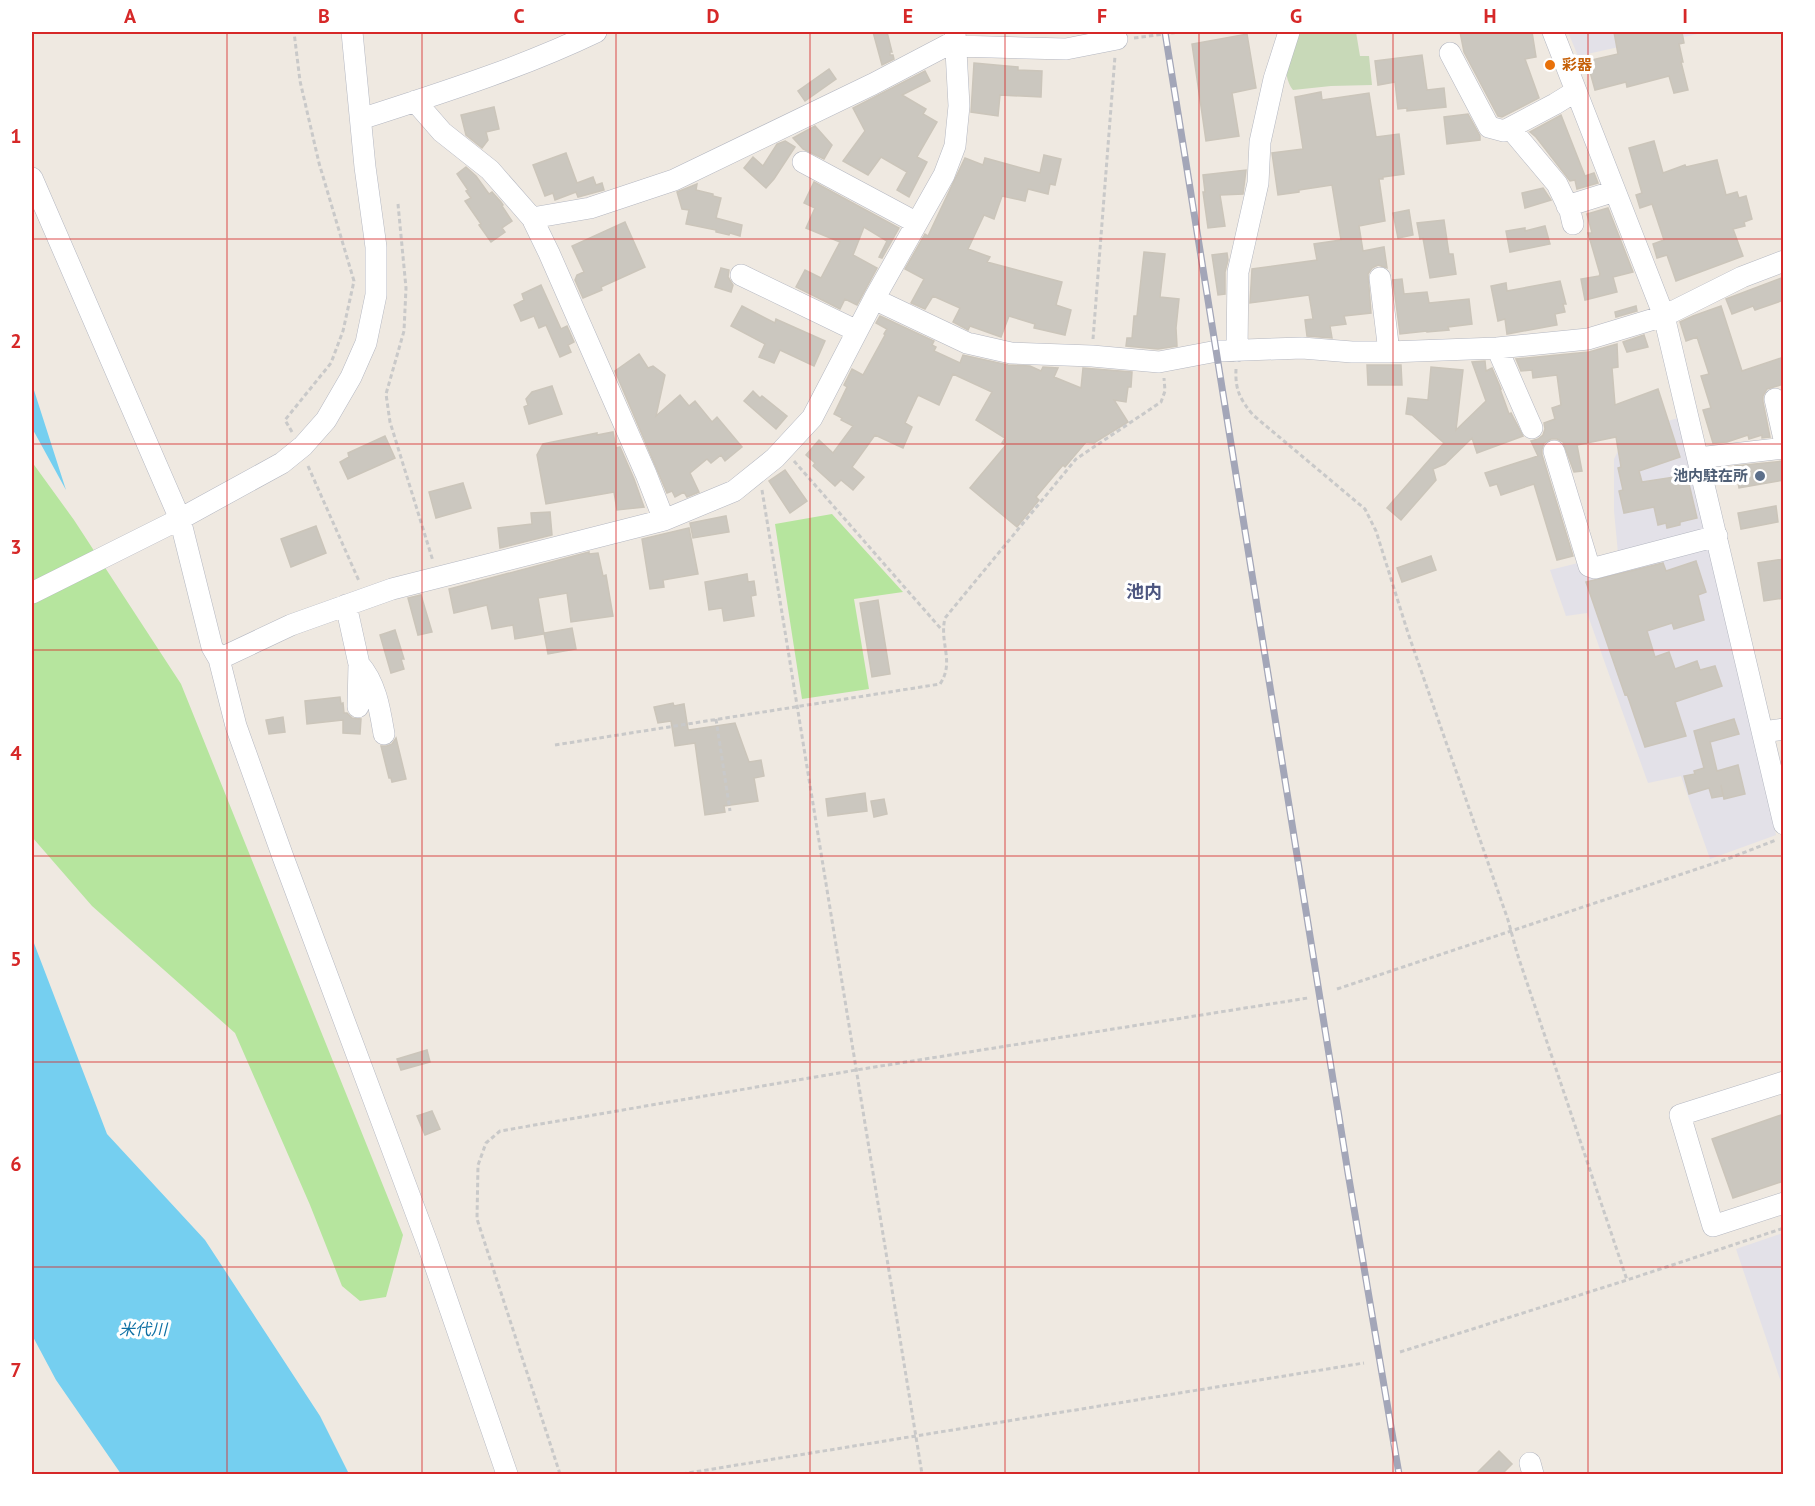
<svg xmlns="http://www.w3.org/2000/svg" width="1815" height="1506" viewBox="0 0 1815 1506" font-family="'PT Sans','Noto Sans JP',sans-serif">
<style>
.industrial{fill:#e3e1e8}
.green{fill:#b6e59e}
.cemetery{fill:#c8d9b8}
.water{fill:#75cff0}
.building{fill:#cbc7bf;stroke:#cbc5ba;stroke-width:1.5}
.lines{fill:none;stroke-linecap:round;stroke-linejoin:round}
.minor-casing{stroke:#b4b7c1;stroke-width:22}
.path{stroke:#c9c9c9;stroke-width:3;stroke-dasharray:4.5 3;stroke-linecap:butt}
.minor{stroke:#fff;stroke-width:21}
.rail-casing{stroke:#a3a6b8;stroke-width:7}
.rail{stroke:#fff;stroke-width:4.5;stroke-dasharray:14;stroke-linecap:butt}
.grid{fill:none;stroke:#d62828;stroke-width:1.5;stroke-opacity:0.55}
.food-dot{fill:#e8710a;stroke:#fff;stroke-width:2}
.service-dot{fill:#5c6f8a;stroke:#fff;stroke-width:2}
.labels{text-anchor:middle;stroke-width:6;stroke-linejoin:round;paint-order:stroke}
.food-label{font-size:15px;font-weight:bold;fill:#c56008;stroke:#fff;text-anchor:start}
.service-label{font-size:15px;font-weight:bold;fill:#4e5e75;stroke:#fff;text-anchor:end}
.water-label{font-size:16px;font-style:italic;fill:#0d6fa3;stroke:#fff}
.quarter-label{font-size:18px;font-weight:bold;fill:#4d5680;stroke:#fff}
.neatline{fill:none;stroke:#d62828;stroke-width:2}
.grid-label{font-size:20px;text-anchor:middle;font-weight:bold;fill:#d62828}
</style>
<rect width="100%" height="100%" fill="#efe9e1"/>
<!-- industrial -->
<path class="industrial" d="M1568 32H1706L1684 37 1683 33 1578 56Z
M1678 418 1776 835 1710 859 1681 776 1648 783 1587 613 1566 616 1550 570 1618 553 1614 511V459L1627 433Z
M1783 1233H1784L1783 1388 1736 1249Z"/>
<!-- green -->
<path class="green" d="M32 462 74 520 181 684 403 1235 386 1297 360 1301 342 1286 310 1205 235 1033 92 906 32 837Z
M832 514 903 592 854 599 869 689 802 699 775 524Z"/>
<!-- cemetery -->
<path class="cemetery" d="M1292 32H1356L1360 56H1369L1372 85 1331 86 1293 90C1281 74 1287 50 1292 32Z"/>
<!-- water -->
<path class="water" d="M32 384 66 490 32 428Z
M32 938 107 1134 205 1240 320 1416 349 1474H121L56 1380 32 1335Z"/>
<!-- building -->
<path class="building" d="M873 32H887L892 52H890V55H893L894 59 882 65Z
M1460 32H1532L1536 57 1525 59 1539 98 1502 117 1498 116 1464 52Z
M1614 32H1682L1684 43 1679 44 1683 62H1681L1688 90 1674 93 1669 76 1627 87 1626 82 1595 90 1587 61 1618 54Z
M1247 34 1256 88 1232 93 1239 136 1206 141 1192 44Z
M1422 55 1427 90 1444 88 1446 107 1407 111V108L1398 109 1395 82 1378 85 1375 61Z
M974 63 1018 67V70L1042 71 1041 97 1000 95 998 116 971 112Z
M829 69 836 79 805 101 798 91Z
M925 71 930 81 902 95 926 109 923 114 937 122 917 157 927 162 909 197 897 190 907 172 881 157 868 175 843 161 865 131 853 108Z
M1321 92 1322 100 1369 93 1376 137 1399 134 1404 174 1383 177V179H1379L1385 221 1359 226 1363 251 1384 247 1387 268 1378 265 1372 268 1368 274 1371 313 1344 316 1346 324 1330 326 1332 338 1307 336 1305 320 1313 319 1309 295 1250 303 1252 269 1317 260 1314 244 1341 240 1332 185 1299 190V192L1278 195 1272 153 1303 149 1295 97Z
M494 107 499 129 486 132 488 140 482 148 466 135 461 115Z
M1468 114 1480 136V140L1447 144 1444 117Z
M1561 115 1585 176 1594 173 1598 183 1577 189 1575 180 1570 181 1536 137 1530 132Z
M815 126 832 145 824 159 803 149 793 138Z
M785 141 795 147 774 179 766 188 744 168 753 157 763 166 777 144Z
M1654 141 1663 173 1685 165 1686 167 1717 160 1726 195 1737 192 1739 198 1746 196 1752 219 1744 222 1745 226 1733 229 1743 256 1676 281 1667 255 1657 258 1653 244 1664 240 1652 204 1640 208 1636 195 1642 193 1629 148Z
M566 153 577 183 593 177 596 185 602 183 604 190 578 197 576 192 555 200 553 193 545 196 533 165Z
M1044 155 1061 159 1055 185 1050 184 1048 194 1028 189 1025 201 1002 196 994 219 984 215 968 249 990 257 987 262 1062 282 1056 305 1071 310 1065 335 1034 328 1035 324 1009 316 1001 337 970 326 968 330 953 322 960 308 933 296 925 309 911 303 924 279 905 269 925 234 928 236 965 158 983 165 985 158 1040 173Z
M466 167 476 176 489 194 492 192 501 202 503 205 502 206 512 221 502 228 505 232 491 242 479 225 481 224 465 201 471 198 466 191 468 190 457 174Z
M1246 170 1243 194 1220 195 1225 226 1208 228 1203 192H1205L1203 175Z
M814 182 899 228 882 258 879 257 887 241 864 227 853 255 877 268 857 305 845 299 840 309 796 287 805 270 821 278 840 242 806 228 815 208 804 203Z
M697 184 696 190 713 194V196L721 198 716 218 742 225 740 236 730 233 729 235 716 232V230L686 224 689 210 682 209 677 192Z
M1543 188 1551 200 1525 208 1522 193Z
M1608 208 1633 272 1613 277 1617 292 1585 300 1581 279 1599 276 1600 274 1588 233H1592L1587 214Z
M1409 210 1413 235 1398 238 1393 213Z
M1444 220 1449 254H1453L1456 274 1430 278 1423 238 1420 239 1417 223Z
M625 222 645 267 601 287 602 290 583 298 575 280 577 275 584 272 572 246Z
M1545 226 1550 244 1510 252 1506 231 1525 228V231Z
M1144 252 1165 254 1160 297 1179 299 1176 328 1177 346 1158 349 1126 346 1127 338H1132L1134 316H1137Z
M1227 253 1228 260 1225 272V294L1218 295 1212 255Z
M721 268 729 270 728 277 733 285 731 292 715 287Z
M1784 277V300L1755 310 1753 306 1732 314 1726 299Z
M1402 279 1404 294 1427 292 1429 303 1469 299 1472 324 1448 327 1449 330 1427 332V331L1400 334 1393 280Z
M1560 281 1566 304H1563L1565 312 1555 314 1557 325 1507 334 1505 319 1498 321 1491 286 1506 283 1507 291Z
M541 285 561 329 567 326 574 342 568 345 571 352 560 357 546 325 539 328 534 316 521 321 514 305 524 300 522 294Z
M742 306 775 323 776 319 825 341 814 366 780 350 774 363 759 357 765 344 731 326Z
M1636 306 1637 311 1616 317 1615 312Z
M1721 306 1742 371 1784 357V384L1767 389 1763 396V402L1770 437 1762 438V435L1749 439 1748 435 1727 442 1713 443 1703 410 1711 408 1701 376 1709 374 1697 337 1686 341 1680 322 1693 316Z
M880 316 934 341 932 345 936 347 934 351 960 363 963 355 1008 365 1030 366 1041 371 1043 367 1058 368 1054 377 1081 388 1083 368 1132 372 1131 387H1128L1126 402 1114 400 1128 422 1094 443 1086 442 1065 467 1063 465 1036 497 1039 500 1017 527 970 488 1006 445 1002 443 1005 438 976 420 992 392 953 374 939 405 918 395 905 423 912 427 903 448 875 435 852 467 864 477 853 490 841 480 835 486 813 466 815 463 806 455 819 440 833 453 853 426 841 420 842 418 834 414 847 387 844 385 852 369 863 375 885 335 884 334 887 329 876 323Z
M1644 335 1648 347 1627 352 1623 342Z
M1617 344 1618 367 1612 368 1615 405 1658 389 1680 457 1639 471 1642 482 1687 475 1697 518 1680 522V525L1667 528 1666 523 1658 525 1654 507 1624 513 1619 491 1623 490 1618 468 1621 467 1616 437 1577 445 1582 471 1574 472 1563 442 1557 439H1551L1544 443 1542 449V455L1573 556 1557 560 1534 484 1501 495 1497 484 1490 486 1485 473 1538 456 1531 441 1538 439 1543 435 1545 429 1544 423 1555 419 1552 408 1561 405 1557 375 1533 378 1532 370 1521 371 1516 359 1589 352Z
M639 354 648 368 653 366 665 375 656 416 680 395 689 406 695 401 712 422 717 417 742 447 725 461 721 455 711 463 707 459 690 473 699 492 687 497 684 492 675 497 672 491 667 493 615 371Z
M1485 361 1486 371 1492 368 1501 389H1500L1509 414 1511 413 1523 436 1477 453 1472 438 1445 464 1433 469 1436 480 1401 520 1387 508 1444 443 1412 415 1406 414 1408 398 1428 400 1431 367 1463 370 1456 430 1486 401 1472 362Z
M1367 365H1401L1402 385H1368Z
M552 386 562 414 529 424 524 407 528 405 526 399 532 392Z
M753 391 760 398 762 396 787 416 776 429 744 401Z
M613 432 616 448 620 447 634 479 644 507 617 510 614 492 546 504 537 455 543 444 597 433V435Z
M385 436 395 458 348 479 340 462 349 457 348 453Z
M1784 461V480L1739 488 1735 466Z
M785 470 807 501 790 513 769 481Z
M463 483 471 508 436 518 429 492Z
M1776 506 1778 522 1741 529 1738 513Z
M550 512 552 535 500 548 498 528 532 524 531 513Z
M726 516 729 532 693 538 690 523Z
M316 526 326 553 291 567 281 539Z
M689 528 698 574 663 580 664 587 650 589 642 539Z
M589 552V554L598 553 603 576 606 575 613 616 571 622 567 593 538 598 544 634 515 639 513 625 492 629 487 605 454 613 449 589Z
M1431 556 1436 570 1402 582 1397 568Z
M1784 559V598L1764 601 1758 563Z
M1696 561 1706 592 1698 595 1704 620 1674 629 1672 623 1647 631 1655 657 1669 652 1675 669 1697 661 1700 670 1715 666 1722 686 1675 702 1686 736 1645 747 1627 694 1625 695 1586 582 1663 563 1666 571Z
M747 574 748 582 754 581 756 595 751 596 754 616 724 621 722 608 709 610 705 582Z
M421 595 432 632 418 635 408 598Z
M878 600 890 674 872 677 860 603Z
M572 628 576 649 548 654 544 633Z
M395 630 404 659H401L404 669 391 673 380 635Z
M340 697 341 704 343 703 344 713H347L352 718 361 719 360 734 343 733V720L307 724 305 701Z
M673 703 674 706 684 704 688 729 689 730 735 723 749 762 761 760 764 776 754 778 758 801 724 806 725 812 705 815 695 743 675 746 671 721 658 723 654 707Z
M283 717 285 732 269 734 266 720Z
M1734 719 1739 734 1710 742 1717 771 1738 765 1745 794 1724 799 1721 785 1723 796 1712 798 1709 788 1689 794 1684 776 1695 774 1694 771 1704 768 1694 731Z
M396 738 406 779 392 782 391 778H389L381 746H387L392 744Z
M865 793 867 811 828 816 826 799Z
M884 799 887 814 874 817 871 801Z
M427 1050 430 1062 401 1070 397 1059Z
M432 1111 440 1129 425 1135 417 1116Z
M1784 1114V1181L1733 1198 1712 1139Z
M1499 1451 1512 1464 1502 1474H1476Z"/>
<g class="lines">
<defs>
<path id="minor" d="M1553 32 1664 316 1784 824
M956 46 1066 49 1117 39
M1450 53 1489 127 1504 131 1555 104 1576 91
M415 101 442 132 490 170 532 218 549 253 646 474 664 520
M361 119C441 93 521 68 596 32
M1510 128 1557 184 1570 211 1573 224
M803 162 917 223
M32 178 180 519 212 647 219 659 236 726 283 857 428 1245 507 1474
M1567 206 1615 191
M532 218 590 208 674 180 873 84 955 41
M741 275 857 331
M1380 278 1389 352
M874 299 967 343 1011 353 1092 356 1159 362 1217 351 1302 348 1352 352H1389L1497 348 1588 339 1664 316 1742 277 1784 261
M1497 348 1532 428
M1237 351 1238 272 1258 183 1260 142 1274 79 1289 32
M1775 399 1784 439
M1554 451 1589 566 1595 568 1717 536
M1698 458 1784 448
M32 593 180 519 282 463 303 446 326 420 351 377 366 343 376 295V247L365 167 352 32
M346 605 359 664 358 707
M219 659 291 625 392 589 664 520 734 491 775 458 812 418 874 299 944 175 955 146 959 106 955 32
M359 664C376 683 380 710 384 734
M1763 732 1784 729
M1784 1082 1680 1115 1713 1226 1784 1203
M1530 1463 1533 1474"/>
</defs>
<!-- minor casing -->
<use href="#minor" class="minor-casing"/>
<!-- path -->
<path class="path" d="M1134 38 1179 32
M398 204 406 288 404 331 386 394 390 422 433 561
M1093 339 1115 56
M1236 369C1235 390 1240 399 1253 415L1365 509 1376 531 1408 633 1508 920 1517 953 1627 1280
M292 432 285 420 331 363 343 331 354 281 319 163 300 81 294 32
M794 461 942 630
M308 466 359 581
M762 490 922 1474
M716 719 730 811
M555 745 940 684C955 662 939 643 945 618L1076 459 1161 402 1165 391 1164 378
M1337 989 1730 858 1776 840
M1400 1352 1627 1280 1784 1228
M560 1474 477 1219 478 1165 486 1143 500 1131 856 1070 1308 998
M682 1474 1364 1363"/>
<!-- minor -->
<use href="#minor" class="minor"/>
<defs>
<path id="rail" d="M1165 32 1348 1173 1399 1474"/>
</defs>
<!-- rail casing -->
<use href="#rail" class="rail-casing"/>
<!-- rail -->
<use href="#rail" class="rail"/>
</g>
<!-- grid -->
<path class="grid" d="M227 32V1474M422 32V1474M616 32V1474M810 32V1474M1005 32V1474M1199 32V1474M1393 32V1474M1588 32V1474M32 239H1784M32 444H1784M32 650H1784M32 856H1784M32 1062H1784M32 1267H1784"/>
<!-- markers -->
<circle class="food-dot" cx="1550" cy="65" r="6"/>
<circle class="service-dot" cx="1760" cy="476" r="6"/>
<g class="labels">
<!-- food labels -->
<g class="food-label">
<text x="1562" y="70">彩器</text>
</g>
<!-- service labels -->
<g class="service-label">
<text x="1748" y="481">池内駐在所</text>
</g>
<!-- water labels -->
<g class="water-label">
<text x="143" y="1335">米代川</text>
</g>
<!-- quarter labels -->
<g class="quarter-label">
<text x="1144" y="598">池内</text>
</g>
</g>
<!-- border -->
<rect width="1815" height="1506" fill="none" stroke="#ffffff" stroke-width="66"/>
<rect x="33" y="33" width="1749" height="1440" class="neatline"/>
<g class="grid-label">
<text x="130" y="23">A</text>
<text x="324" y="23">B</text>
<text x="519" y="23">C</text>
<text x="713" y="23">D</text>
<text x="908" y="23">E</text>
<text x="1102" y="23">F</text>
<text x="1296" y="23">G</text>
<text x="1490" y="23">H</text>
<text x="1685" y="23">I</text>
<text x="16" y="143">1</text>
<text x="16" y="348">2</text>
<text x="16" y="554">3</text>
<text x="16" y="760">4</text>
<text x="16" y="966">5</text>
<text x="16" y="1171">6</text>
<text x="16" y="1377">7</text>
</g>
</svg>
